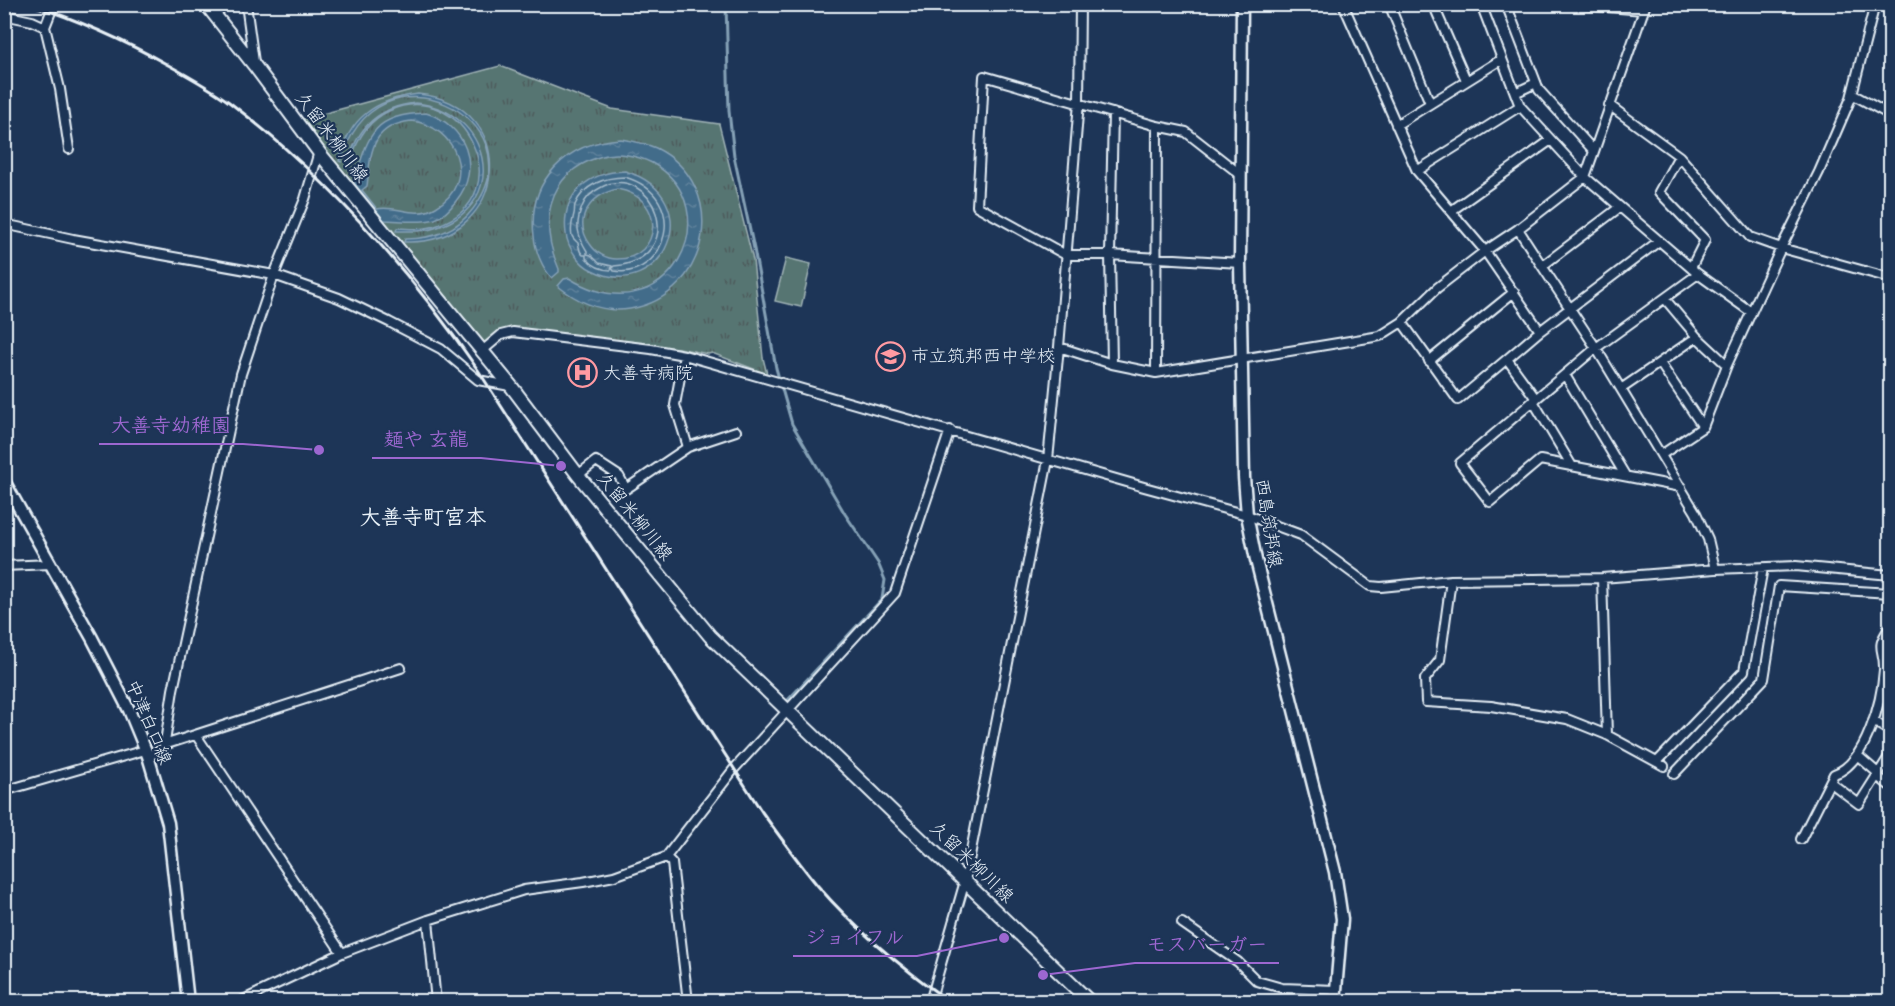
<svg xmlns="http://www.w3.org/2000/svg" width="1895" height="1006" viewBox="0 0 1895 1006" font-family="'Gochi Hand','Klee One',sans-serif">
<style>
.grass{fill:#567472;stroke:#9fb2b5;stroke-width:1.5}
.park{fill:url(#park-tufts);stroke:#9fb2b5;stroke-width:1.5}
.water{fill:url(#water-ripples);stroke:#85a1b6;stroke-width:1.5;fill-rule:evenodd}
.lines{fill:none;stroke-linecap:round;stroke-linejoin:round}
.shore{stroke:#a6bccc;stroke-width:1.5}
.stream{stroke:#85a1b6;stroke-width:3}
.minor-casing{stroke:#e8f1f8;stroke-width:12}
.secondary-casing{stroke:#e8f1f8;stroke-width:15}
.primary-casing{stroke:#e8f1f8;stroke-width:16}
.minor{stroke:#1d3557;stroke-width:8}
.secondary{stroke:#1d3557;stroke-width:10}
.primary{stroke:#1d3557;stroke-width:12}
.rail{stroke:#e8f1f8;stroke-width:3}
.labels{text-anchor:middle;stroke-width:4.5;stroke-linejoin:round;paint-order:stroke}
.street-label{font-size:18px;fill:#e8f1f8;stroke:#1d3557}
.poi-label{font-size:18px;fill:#e8f1f8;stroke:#1d3557;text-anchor:start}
.quarter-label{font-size:21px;font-weight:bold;fill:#e8f1f8;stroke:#1d3557}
.leader{fill:none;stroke:#9c67d0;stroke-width:2}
.callout-dot{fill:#9c67d0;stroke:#1d3557;stroke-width:2}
.callout-label{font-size:20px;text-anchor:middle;font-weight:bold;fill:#9c67d0;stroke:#1d3557;stroke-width:4.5;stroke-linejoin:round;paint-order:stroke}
</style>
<defs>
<pattern id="park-tufts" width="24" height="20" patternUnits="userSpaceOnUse" patternTransform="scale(1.5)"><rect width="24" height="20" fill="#567472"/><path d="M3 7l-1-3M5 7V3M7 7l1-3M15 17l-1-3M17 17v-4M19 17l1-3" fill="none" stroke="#4d5c5c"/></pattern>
<pattern id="water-ripples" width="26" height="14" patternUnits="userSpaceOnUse" patternTransform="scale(1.5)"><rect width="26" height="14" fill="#436c8a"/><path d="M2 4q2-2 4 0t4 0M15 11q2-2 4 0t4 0" fill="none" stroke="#5e819b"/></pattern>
</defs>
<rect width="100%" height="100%" fill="#1d3557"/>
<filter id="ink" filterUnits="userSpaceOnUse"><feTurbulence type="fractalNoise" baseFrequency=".0167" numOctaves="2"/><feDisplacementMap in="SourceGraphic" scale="12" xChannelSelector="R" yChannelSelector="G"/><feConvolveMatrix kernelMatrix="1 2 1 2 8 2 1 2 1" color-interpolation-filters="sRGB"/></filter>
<g filter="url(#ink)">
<!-- grass -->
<path class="grass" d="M786 258 811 264 801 307 775 301Z"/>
<!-- park -->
<path class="park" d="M500 66 612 109 719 124 753 260 763 358 767 374 712 353 708 354 678 348 500 333 492 341 482 345 300 120Z"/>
<!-- water -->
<path class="water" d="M418 94C523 104 509 244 407 242H404L405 239C432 239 456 232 473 209 542 118 375 36 341 162L339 161C348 118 376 99 418 94Z
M415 103C490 109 511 203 438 227 425 232 410 231 396 231L397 228C410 229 425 230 438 225 522 196 463 76 389 111 369 120 357 139 351 160H349C358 126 380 107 415 103Z
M426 113C465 124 483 168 456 201 451 208 444 216 435 219 420 224 399 220 384 220L354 183C368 137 371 114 426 113ZM411 121C456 125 479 182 436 207 415 220 395 204 377 209L362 190 367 186C371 153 370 126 411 121Z
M621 139C633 141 645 143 656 148 731 185 711 296 630 309 603 313 579 303 558 286L564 279 569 278C670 340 732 207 652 163 636 155 616 151 599 157 546 174 539 223 559 269V272L552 278C542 268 535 250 534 236 527 180 567 142 621 139Z
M625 171C711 197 663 306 592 270 579 264 568 248 566 234 561 194 588 172 625 171ZM617 189C667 197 662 259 617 259 606 259 596 253 590 244 572 219 591 195 617 189Z"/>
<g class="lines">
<!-- shore -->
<path class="shore" d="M625 177C692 197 666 280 614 271L612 268 614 266C692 259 653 159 600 188 592 192 585 199 582 207 575 225 577 235 587 251V254L591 255 599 263 612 266 611 270C601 270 592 265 586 258V255H583C578 251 580 248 578 243 576 241 573 239 572 236 570 228 572 222 574 214 575 211 574 208 575 205 583 185 604 177 625 177Z"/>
<!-- stream -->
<path class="stream" d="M726 4 729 111 734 156 754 249 776 368 792 424 845 514 878 563 885 580 882 599 786 702"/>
<defs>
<path id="minor" d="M246 4 254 62
M1343 4 1417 171 1485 251 1540 331 1507 359
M1389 4 1430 103
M1433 4 1466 80
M1481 4 1520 106 1585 177 1698 274 1751 312
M1506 4 1539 90 1594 151
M1570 4 1644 10
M4 15 32 21 45 27 60 89 69 149
M45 27 54 4
M1515 93 1536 83
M1852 94 1890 115
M1609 105 1679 156 1750 237 1781 248 1890 278
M1396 125 1502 59
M1679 156 1659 192 1705 240 1691 268
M1417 171 1520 106
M1620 207 1542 266 1596 348 1696 513 1708 539 1715 569
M1451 211 1551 140
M4 224 73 239 274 275 339 298 389 322 441 349 478 380 510 386
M1518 229 1542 266
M1240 263 1110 255H1066L977 206 984 76 1157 126 1186 132 1241 175
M1665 299 1697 337 1727 365
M1402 322 1458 400 1507 359 1536 399
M1540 331 1659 241
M1059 347 1112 364 1156 373 1380 336 1402 322 1437 288 1485 251 1518 229 1585 177 1646 4
M481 352 501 335 513 332 651 349 684 355 1144 487 1247 515 1301 535 1370 586 1381 587 1451 580 1602 578 1715 569 1796 566 1890 575
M684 355 675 405 688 447
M1429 361 1514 292
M1660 363 1703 427
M1112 364 1110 255 1113 113
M1156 373 1157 126
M1565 375 1625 475
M1621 389 1697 337
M1533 401 1572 466
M1661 455 1703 427 1727 365 1781 248 1819 172 1851 98 1875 4
M578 475 596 461 619 476 626 489 688 447 736 431
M1681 487 1540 460 1490 502 1460 463 1596 348 1698 274
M4 566 51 564
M1602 578 1607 735
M1451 580 1440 660 1425 679 1426 702 1491 706 1567 719 1607 735 1664 766
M1873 721 1890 731
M196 735 342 953
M164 745 401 668
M1857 755 1879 774
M148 756 164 749 173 690 241 374 274 275 305 199 318 155H321
M1657 762 1744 671 1763 568
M1674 774 1764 679 1779 586 1890 593
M1877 776 1890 786
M1830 782 1859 804 1890 755
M4 791 145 750
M1801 839 1834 774C1866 764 1882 700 1884 670 1885 647 1874 650 1890 627
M666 857 672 863 688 1002
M428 920 436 1002
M1182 923 1238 962 1257 981 1282 988 1336 990
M239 1002 342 953 428 920 524 890 583 882 614 876 666 857 734 769 895 593 950 430
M930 1002 965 881 1048 460 1059 347 1079 102 1080 4"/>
<path id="secondary" d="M1242 4 1240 263 1244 477 1247 515 1256 560 1335 872 1342 919 1335 1002
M4 481 92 638 129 710 148 756 168 823 188 1002"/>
<path id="primary" d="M206 4 254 65 321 155 511 386 578 475 710 636 1090 1002"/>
</defs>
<!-- minor casing -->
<use href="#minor" class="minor-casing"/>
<!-- secondary casing -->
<use href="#secondary" class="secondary-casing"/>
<!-- primary casing -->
<use href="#primary" class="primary-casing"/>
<!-- minor -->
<use href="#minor" class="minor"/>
<!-- secondary -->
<use href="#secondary" class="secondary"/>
<!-- primary -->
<use href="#primary" class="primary"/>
<!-- rail -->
<path class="rail" d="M29 4C79 20 125 41 170 66 190 77 210 88 229 102 326 176 409 270 478 370L762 812C780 837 798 862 818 886 856 930 902 968 950 1002"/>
</g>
</g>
<!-- icons -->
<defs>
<symbol id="school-ring" viewBox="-11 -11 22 22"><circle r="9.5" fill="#1d3557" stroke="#ff9aa2" stroke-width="1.5"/><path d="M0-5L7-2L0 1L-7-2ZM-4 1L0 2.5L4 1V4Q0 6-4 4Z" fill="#ff9aa2"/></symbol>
<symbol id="hospital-ring" viewBox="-11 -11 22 22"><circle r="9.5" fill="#1d3557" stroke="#ff9aa2" stroke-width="1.5"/><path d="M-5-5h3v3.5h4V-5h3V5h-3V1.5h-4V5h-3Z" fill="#ff9aa2"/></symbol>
</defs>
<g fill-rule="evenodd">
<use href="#school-ring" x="874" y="340" width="33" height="33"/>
<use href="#hospital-ring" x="566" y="356" width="33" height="33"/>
</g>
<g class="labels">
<!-- street labels -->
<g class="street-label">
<text transform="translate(332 137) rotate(53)" y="6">久留米柳川線</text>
<text transform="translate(635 516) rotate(51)" y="6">久留米柳川線</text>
<text transform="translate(1269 523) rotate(81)" y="6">西島筑邦線</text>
<text transform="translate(149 722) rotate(67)" y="6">中津白口線</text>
<text transform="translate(972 862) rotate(44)" y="6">久留米柳川線</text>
</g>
<!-- poi labels -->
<g class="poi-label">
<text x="911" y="362">市立筑邦西中学校</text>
<text x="603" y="379">大善寺病院</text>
</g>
<!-- quarter labels -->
<g class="quarter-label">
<text x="423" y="524">大善寺町宮本</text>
</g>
</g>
<!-- callouts -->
<path class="leader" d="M319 450L243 444H99M561 466L481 458H372M1004 938L917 956H793M1043 975L1135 963H1279"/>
<g class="callout-dot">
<circle cx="319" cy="450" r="6"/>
<circle cx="561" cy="466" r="6"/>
<circle cx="1004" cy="938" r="6"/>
<circle cx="1043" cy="975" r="6"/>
</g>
<g class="callout-label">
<text x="171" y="432">大善寺幼稚園</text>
<text x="426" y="446">麺や 玄龍</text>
<text x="855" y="944">ジョイフル</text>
<text x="1207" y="951">モスバーガー</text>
</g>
<!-- margin -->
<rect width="1895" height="1006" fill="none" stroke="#1d3557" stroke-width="24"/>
<rect x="12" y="12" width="1871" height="982" fill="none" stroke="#e8f1f8" stroke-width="2" filter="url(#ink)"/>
</svg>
